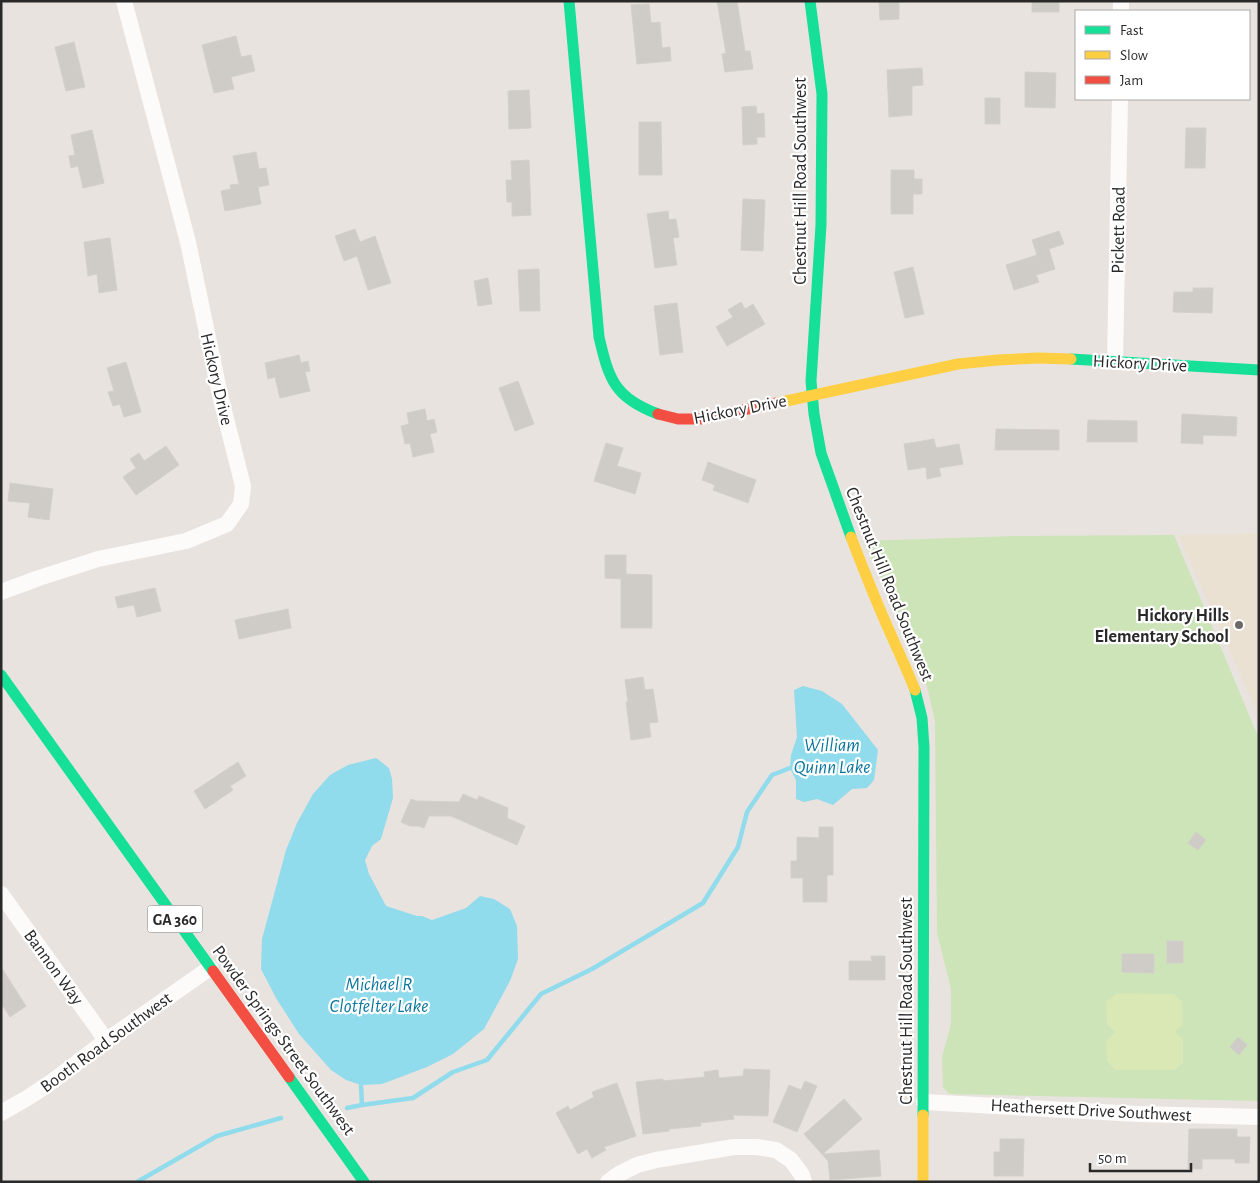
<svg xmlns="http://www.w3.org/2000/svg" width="1260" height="1183" viewBox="0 0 1260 1183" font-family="'Alegreya Sans',sans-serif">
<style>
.education{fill:#ebe1d3}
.green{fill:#cce4b7}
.pitch{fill:#d9e8b4}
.water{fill:#90dbec}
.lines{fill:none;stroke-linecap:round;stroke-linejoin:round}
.stream{stroke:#90dbec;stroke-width:4.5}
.building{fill:#cfccc8;stroke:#d3cfcb}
.street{stroke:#fcfbfa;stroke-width:16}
.fast{stroke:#16e098;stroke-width:11}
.slow{stroke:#ffcf43;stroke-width:11}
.jam{stroke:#f24e42;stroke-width:11}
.poi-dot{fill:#6c6a69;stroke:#fff;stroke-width:2}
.labels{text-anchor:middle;stroke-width:4.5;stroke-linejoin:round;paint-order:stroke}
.shield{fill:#fff;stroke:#696969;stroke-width:1}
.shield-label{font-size:16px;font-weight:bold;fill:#292929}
.street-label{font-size:18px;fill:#292929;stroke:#fff}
.poi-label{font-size:18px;font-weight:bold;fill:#292929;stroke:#fff;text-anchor:end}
.water-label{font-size:19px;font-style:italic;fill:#0a759d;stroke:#fff}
</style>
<rect width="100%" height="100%" fill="#e8e3df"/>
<!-- education -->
<path class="education" d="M1259 533V716L1178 535Z"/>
<!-- green -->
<path class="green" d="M1174 535 1259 739V1101L952 1094 948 1093 943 1087 942 1057 951 1024V989L937 933 935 722 930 699 924 675 905 630 863 541 1014 536Z"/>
<!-- pitch -->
<path class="pitch" d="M1117 993 1174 994 1182 1002 1183 1024 1175 1032 1183 1039V1062L1175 1070H1115L1107 1061 1106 1041 1115 1032 1107 1024 1106 1001Z"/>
<!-- water -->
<path class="water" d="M803 686 822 691 842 704 878 750 874 780 867 788 852 789 833 805 817 799 804 802 796 799V780L790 768 791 755 797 737 794 690Z
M376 758 389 768 392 779 393 798 381 839 372 846 365 860 369 874 386 906 417 916H422L432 920 466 908 480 896 494 899 510 909 517 926 518 959 510 981 484 1029 453 1054 427 1067 382 1084 361 1085 346 1080 331 1070 299 1034 276 998 261 969 262 939 286 850 297 823 313 794 330 775 348 765Z"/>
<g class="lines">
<!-- stream -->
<path class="stream" d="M362 1105 413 1098 453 1072 487 1060 541 994 592 969 703 903 738 847 747 812 772 775 790 768
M347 1108 362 1105 361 1085
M137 1182 217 1136 281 1118"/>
</g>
<!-- building -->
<path class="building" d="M717 1H737L745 51H750L753 69 725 72 722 54 726 53Z
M879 1H899V19L880 20Z
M1032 1H1059V12H1032Z
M649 4 651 23 660 22 662 48 670 47 671 61 637 64 631 5Z
M236 36 241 57 251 55 255 71 231 77 234 89 214 93 202 45Z
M74 42 85 87 66 91 55 47Z
M922 68 923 85 912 86V115L889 117 887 70Z
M1025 72 1056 73 1055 108 1025 107Z
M529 90 531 128 509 129 508 91Z
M985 98H1000V124H985Z
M756 106 757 114 764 113 765 137H757V144L743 145 742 107Z
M639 122H661L662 175H639Z
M1186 128H1206L1205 168H1185Z
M92 130 104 183 83 188 78 166 71 168 69 156 75 155 71 135Z
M256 152 259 169 266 168 269 185 258 187 261 204 225 211 221 191 231 189 230 185 239 184 233 156Z
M529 160 531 215 512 216V202H507L506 180H512L511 161Z
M891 170H914V179H922V194H913V214H891Z
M743 199 765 200 763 251 741 250Z
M668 211 669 220 676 219 679 237 673 238 677 265 655 268 647 214Z
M355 229 360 242 375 236 391 283 368 290 357 256 344 261 335 236Z
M1059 231 1064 244 1049 249 1055 269 1036 275 1039 282 1014 290 1006 265 1037 255 1032 240Z
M110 238 117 290 99 293 97 274 88 276 84 242Z
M913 267 924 314 905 318 894 272Z
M539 269 540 311H520L518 270Z
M488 278 492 304 478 306 474 281Z
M1193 288H1213L1212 313 1173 312 1174 292H1193Z
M741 302 745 309 753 304 765 324 727 346 716 327 733 317 728 310Z
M677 303 683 352 660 355 654 306Z
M299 355 301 363 308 361 310 371 305 372 310 391 280 398 275 377 268 379 265 363Z
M126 362 141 412 124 417 120 404 113 406 108 392 114 391 107 368Z
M518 381 534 424 515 431 499 388Z
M425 409 427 421 434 419 437 432 430 434 434 452 413 457 410 443 405 444 401 426 409 424 407 413Z
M1182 414 1237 417 1236 436 1203 435V444L1181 443Z
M1088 420 1137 421V442H1087Z
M996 429 1059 430V450H995Z
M934 439 936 448 959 444 963 464 939 468 941 476 927 479 926 467 908 470 904 444Z
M606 443 623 448 617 466 641 473 635 494 594 481Z
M166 446 179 465 136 495 123 477 136 468 130 459 139 453 144 461Z
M708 462 756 480 748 503 713 490 715 485 702 480Z
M10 483 53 489 49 520 28 517 30 503 8 501Z
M605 555H626V574L652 575V628H621V579L605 578Z
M155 588 161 611 137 617 134 605 118 608 115 597Z
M288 609 291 628 239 639 235 620Z
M643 677 645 690 653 689 658 722 649 723 651 737 631 740 626 702H628L625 680Z
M238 762 246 776 230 786 233 790 205 809 194 791Z
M463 794 477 800 479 796 508 808 507 818 525 826 517 845 451 816H429L424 828 418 826H410L401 822 411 799 416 801 459 802Z
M819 827H833V875H827V902H803V878H791V861H797V837L819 838Z
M1196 832 1206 840 1198 850 1188 843Z
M1167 941H1183V963H1167Z
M1122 954H1154V973L1122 972Z
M871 956H885V980H849V961H872Z
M1 967 26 1006 10 1017 1 1003Z
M1238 1037 1247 1045 1239 1055 1230 1047Z
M744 1069 770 1070 768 1116 733 1115 734 1119 700 1123 701 1126 669 1129V1131L643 1134 636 1082 663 1079V1081L705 1077 704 1072 718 1070 719 1078 743 1076Z
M805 1081 817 1086 797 1132 773 1122 789 1085 801 1090Z
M617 1083 636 1136 604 1147 606 1150 592 1158 587 1149 578 1154 556 1113 568 1106 570 1110 594 1097 592 1092Z
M844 1099 862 1119 823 1154 879 1150 881 1176 830 1180 828 1161 804 1134Z
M1189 1129H1237V1137H1250L1249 1163H1235V1159H1202V1169H1188Z
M1000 1139H1024L1023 1176H994V1152H1000Z"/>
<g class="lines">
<!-- street -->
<path class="street" d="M1121 11V1
M1115 361 1120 99
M1 592 39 578 98 559 186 541 227 524 241 504 243 486 220 395 188 242 124 1
M1 894 106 1040
M924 1102 1138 1114 1259 1117
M1 1113 29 1097 50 1083 104 1042 210 968
M608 1182 619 1174 637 1165 656 1160 734 1147H757L776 1150 791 1160 802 1175 804 1182"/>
<!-- fast -->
<path class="fast" d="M569 1 599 337C609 380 615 398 658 414
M810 1 822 94 821 225 811 381 814 414 821 453 851 537
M1071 359 1259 370
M1 675 213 971
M915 690 922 718 924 747 923 1115
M289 1077 364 1182"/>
<!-- slow -->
<path class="slow" d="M777 403 958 364 998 360 1038 358 1071 359
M851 537C864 571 877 604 892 637 900 655 908 672 915 690
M923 1182V1115"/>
<!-- jam -->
<path class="jam" d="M658 414 678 419H700L777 403
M213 971 289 1077"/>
</g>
<!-- markers -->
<circle class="poi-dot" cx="1239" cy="625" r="5"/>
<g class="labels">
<!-- shield labels -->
<rect class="shield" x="147.5" y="905.5" width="55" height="27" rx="4"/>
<g class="shield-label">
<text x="175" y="925">GA 360</text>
</g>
<!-- street labels -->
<g class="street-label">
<text transform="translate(800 181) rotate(-90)" y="6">Chestnut Hill Road Southwest</text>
<text transform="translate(1118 230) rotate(-89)" y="6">Pickett Road</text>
<text transform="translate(1140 363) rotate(3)" y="6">Hickory Drive</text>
<text transform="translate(217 379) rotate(77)" y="6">Hickory Drive</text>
<text transform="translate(740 409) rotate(-11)" y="6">Hickory Drive</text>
<text transform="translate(890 584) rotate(68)" y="6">Chestnut Hill Road Southwest</text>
<text transform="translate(54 967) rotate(54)" y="6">Bannon Way</text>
<text transform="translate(906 1001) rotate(-90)" y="6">Chestnut Hill Road Southwest</text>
<text transform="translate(284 1040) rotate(54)" y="6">Powder Springs Street Southwest</text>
<text transform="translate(106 1042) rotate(-36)" y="6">Booth Road Southwest</text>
<text transform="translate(1091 1110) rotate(3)" y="6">Heathersett Drive Southwest</text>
</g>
<!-- poi labels -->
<g class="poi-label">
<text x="1229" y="621">Hickory Hills<tspan x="1229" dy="21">Elementary School</tspan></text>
</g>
<!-- water labels -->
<g class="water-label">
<text x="832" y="751">William<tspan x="832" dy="22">Quinn Lake</tspan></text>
<text x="379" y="990">Michael R<tspan x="379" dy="22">Clotfelter Lake</tspan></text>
</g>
</g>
<!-- border -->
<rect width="1260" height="1183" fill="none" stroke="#292929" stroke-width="5"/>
<!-- legend -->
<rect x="1075" y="10" width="175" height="90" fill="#ffffff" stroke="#a9a9a9"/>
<rect x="1085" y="26" width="25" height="8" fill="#16e098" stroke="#a9a9a9"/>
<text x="1120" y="35" font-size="15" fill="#292929">Fast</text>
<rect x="1085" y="51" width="25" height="8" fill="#ffcf43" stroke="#a9a9a9"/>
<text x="1120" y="60" font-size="15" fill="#292929">Slow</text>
<rect x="1085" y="76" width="25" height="8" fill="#f24e42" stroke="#a9a9a9"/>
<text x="1120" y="85" font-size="15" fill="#292929">Jam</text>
<!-- scale -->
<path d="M1090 1163v8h101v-8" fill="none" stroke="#292929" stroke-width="2.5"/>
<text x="1098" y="1163" font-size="15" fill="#292929" stroke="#ffffff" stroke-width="4" paint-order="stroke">50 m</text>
</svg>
